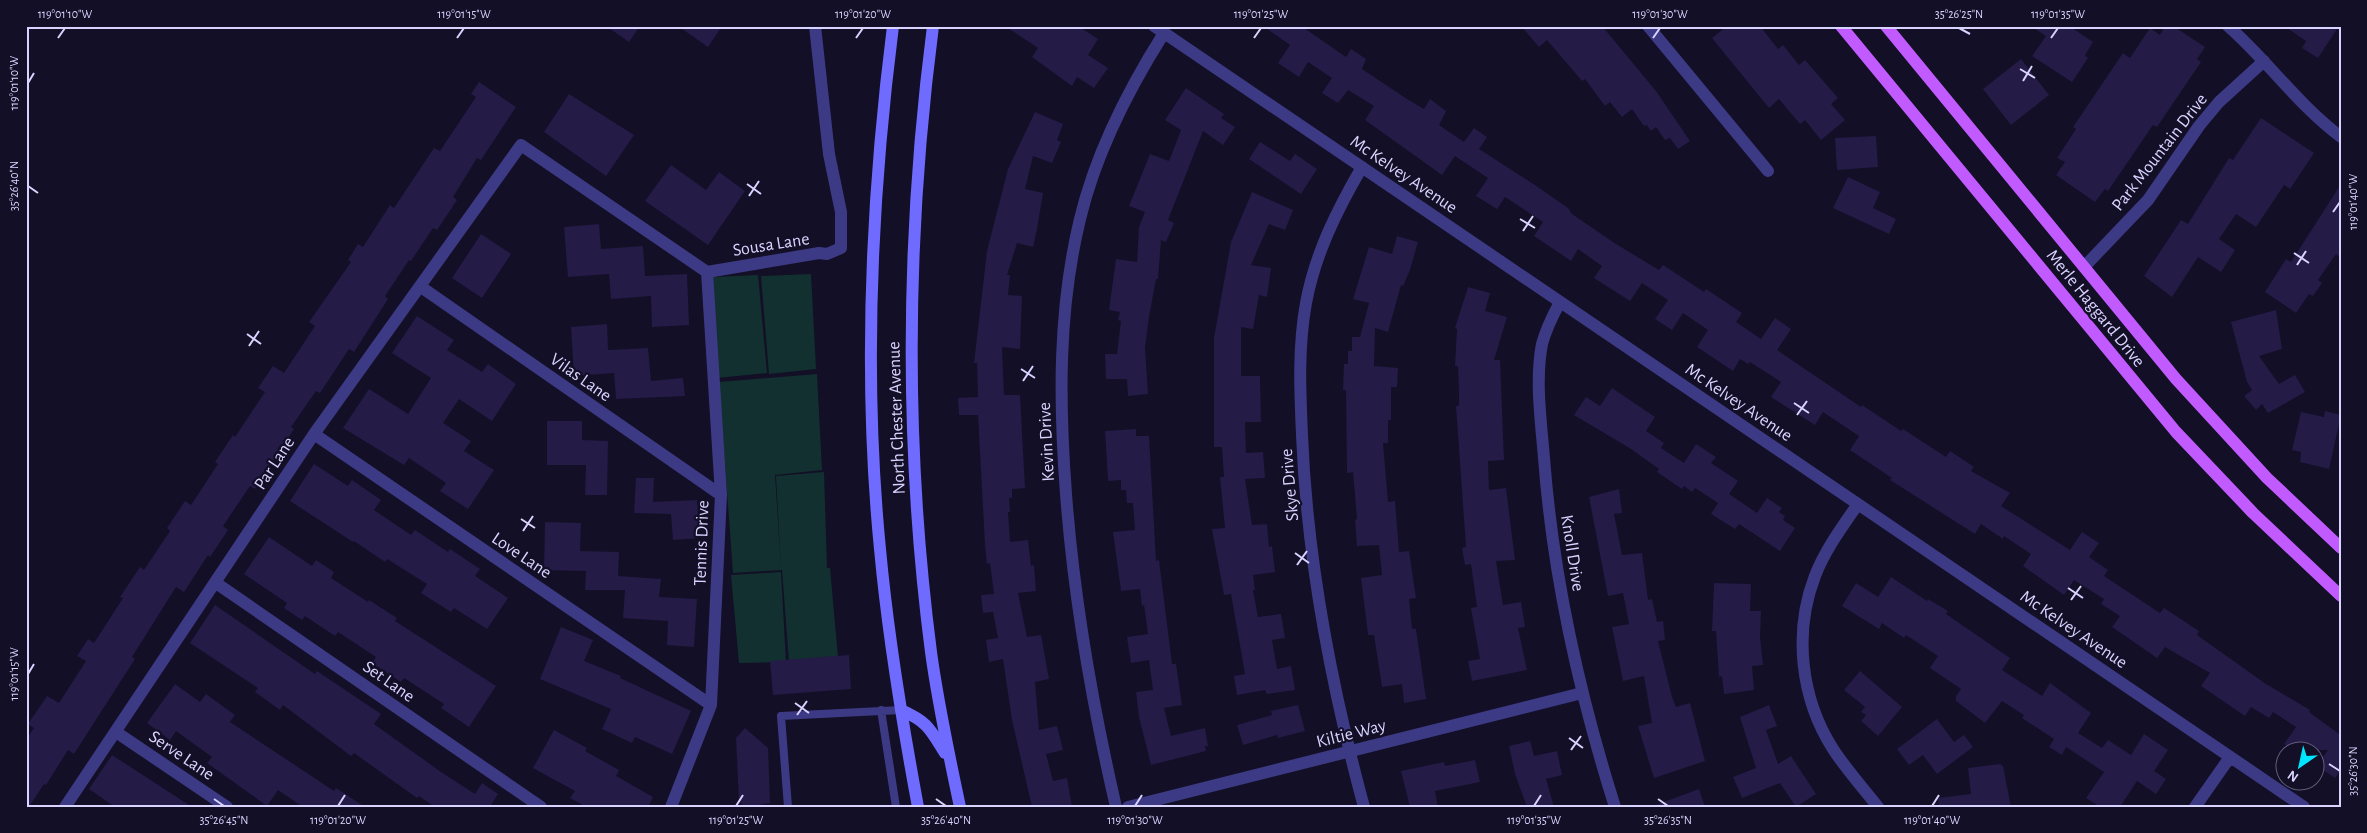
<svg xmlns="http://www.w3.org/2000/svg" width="2367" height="833" viewBox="0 0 2367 833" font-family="'Alegreya Sans',sans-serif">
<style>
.green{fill:#12302f}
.building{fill:#241b47}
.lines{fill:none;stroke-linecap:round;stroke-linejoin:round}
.service{stroke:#3d3a85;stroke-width:8}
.minor{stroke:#3d3a85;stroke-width:12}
.secondary{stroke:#6f6bff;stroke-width:12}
.primary{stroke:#c25bff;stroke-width:12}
.ticks{fill:none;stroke:#d9d4ff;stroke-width:2}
.labels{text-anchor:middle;stroke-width:4.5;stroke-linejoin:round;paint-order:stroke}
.street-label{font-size:18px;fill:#d9d4ff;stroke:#130f26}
.neatline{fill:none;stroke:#d9d4ff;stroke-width:2}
.ticks-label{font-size:12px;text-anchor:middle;fill:#d9d4ff}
</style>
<rect width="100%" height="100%" fill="#130f26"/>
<!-- green -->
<path class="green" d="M811 274 816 369 769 374 761 276Z
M758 275 767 373 717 378 713 277Z
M817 374 822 470 775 475 781 569 776 476 824 472 827 568H830L838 657 789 662 782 570 733 573 719 382Z
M781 572 786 662 739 663 731 575Z"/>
<!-- building -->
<path class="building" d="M606 26H640L629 42Z
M678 26H722L708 47Z
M1005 26H1078L1098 39 1088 55 1108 68 1094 88 1077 77 1072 86 1032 57 1038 48Z
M1263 26H1301L1346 57 1351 49 1366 59 1362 69 1407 99 1424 109 1430 99 1446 111 1439 125 1464 142 1474 128 1487 137 1479 149 1535 185 1568 208 1572 214 1616 244 1659 270 1663 265 1704 292 1706 289 1742 313 1736 322 1761 339 1775 318 1791 329 1777 350 1861 407 1862 405 1901 431 1903 429 1946 457 1950 451 1974 467 1971 471 2010 493 2001 506 2070 550 2082 532 2099 543 2089 557 2108 570 2104 576 2160 613 2164 608 2199 631 2197 635 2266 684 2310 710 2309 712 2339 734 2341 732V769L2335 778 2317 766 2328 750H2294L2284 744 2296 727 2273 712 2269 718 2251 707 2245 716 2201 686 2210 673 2165 647 2157 658 2112 627 2120 616 2101 604 2104 599 2074 580 2064 595 2023 566 2031 554 2004 536 2003 539 1981 524 1975 534 1890 480 1892 478 1850 450 1859 436 1823 412 1815 425 1771 397 1781 382 1750 362 1748 364 1740 359 1733 371 1697 347 1708 330 1683 313 1672 330 1655 319 1668 300 1642 283 1630 301 1594 278 1602 266 1578 249 1571 261 1534 236 1543 222 1505 197 1497 209 1476 196 1488 178 1455 156 1442 175 1365 120 1374 106 1348 90 1338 103 1322 93 1332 78 1308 62 1299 77 1278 63 1290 45Z
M1521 26H1602L1656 91 1690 141 1678 149 1670 138 1665 140 1656 127 1651 131 1647 125 1644 126 1632 109 1622 117 1610 102 1605 106 1585 79 1582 81 1547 40 1539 47Z
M1727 26H1760L1778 49 1783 45 1799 65 1805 60 1838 98 1831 104 1845 120 1821 140 1805 120 1800 124 1779 99 1769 108 1712 38Z
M2031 26H2069L2093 42 2085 55 2088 58 2072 82 2032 56 2046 36Z
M2165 26H2173L2205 47 2197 59 2201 62 2157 127 2153 125 2108 191 2105 189 2095 202 2056 175 2065 162 2057 158 2076 129 2073 127 2123 53 2130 58 2150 28 2160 35Z
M2284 26H2339L2318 58 2302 48 2306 41Z
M2021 59 2049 95 2011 125 1983 89Z
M479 82 516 107 481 160 477 158 453 197 457 200 437 230 433 228 411 261 409 260 385 296 388 299 354 352 349 349 320 393 316 391 291 427 294 429 255 489 250 486 223 526 228 530 210 557 208 555 184 592 176 587 132 657 135 659 74 754 68 750 46 785 44 784 29 807H26V740L34 728 28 724 47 696 59 703 86 661 77 656 88 639 94 643 123 598 120 597 140 567 144 570 170 531 167 528 185 501 191 505 218 464 215 462 233 435 235 437 265 392 258 388 273 366 284 373 315 326 309 322 351 262 348 260 358 244 363 247 390 205 394 208 434 148 440 151 476 97 471 94Z
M1186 88 1224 114 1221 118 1235 127 1223 145 1203 131 1168 220 1174 223 1166 242 1161 240 1158 279H1156L1149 317 1145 348 1148 394 1128 396 1127 379H1106L1105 354H1117L1121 321 1118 320 1120 312 1109 310 1116 259 1137 262 1139 227 1145 212 1129 206 1150 154 1169 161 1181 130 1165 120Z
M569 94 634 135 606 176 544 132Z
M1035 112 1063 124 1057 140 1061 142 1052 163 1033 156 1025 189 1043 193 1037 229 1033 247 1017 243 1007 275H1010L1008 295 1022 296 1020 349 1002 347 1004 395H1020L1025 488 1012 489V498H1009L1010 512H1008L1010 542 1028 540 1031 566 1034 565 1036 591 1018 593 1027 637 1041 635 1049 679 1035 682 1039 730 1057 726 1063 750 1046 754 1053 781 1067 778 1072 807H1032L1012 720 1003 659 989 662 986 640 998 638 993 612 983 613 981 595 994 594 990 563 987 564 985 545 978 415H959L958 398 978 397 977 363H974L987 251 1008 169Z
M2261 118 2314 153 2290 189 2284 185 2256 227 2236 214 2219 239 2235 250 2221 272 2198 257 2172 297 2144 276 2181 220 2188 224 2229 158 2233 160Z
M1876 136 1878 167 1837 170 1835 138Z
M1260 142 1290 161 1295 154 1317 169 1301 194 1249 159Z
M671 165 706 190 719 172 745 191 708 245 645 201Z
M1848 177 1880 192 1873 208 1896 219 1889 234 1833 208Z
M2341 184V258L2336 254 2318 280 2322 283 2313 296 2309 294 2296 313 2265 292 2286 259 2291 262Z
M1252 192 1293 210 1285 230 1269 224 1251 265 1271 268 1267 297 1259 295 1253 329 1241 327V376H1260L1261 422H1245L1246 453 1263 452 1265 478 1245 479 1252 525 1267 524 1269 547 1272 546 1275 572 1253 575 1255 590H1253L1258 617 1281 614 1285 638 1272 640 1277 669 1291 666 1295 690 1267 694 1265 690 1237 695 1234 676 1245 674 1231 594 1224 595 1212 529 1225 528 1220 477H1224L1222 447H1214V338L1231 242Z
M599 224 601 249 643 246 645 276 687 274 689 325 652 327 651 296 611 299 609 274 568 277 564 227Z
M481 234 511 254 482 298 452 278Z
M1397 236 1418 242 1410 270 1403 286 1401 285 1388 332 1375 328 1374 366 1398 368 1397 387H1391V420H1388V443H1383L1388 502 1395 501 1399 552 1409 551 1416 598 1409 599 1412 629H1416L1426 699 1404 703 1402 684 1382 687 1374 635H1368L1361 578 1382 575 1379 545 1357 546 1355 520 1357 519 1353 472 1347 473 1346 390H1343L1344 364H1348V351H1352V337H1360L1369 303 1353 299 1369 247 1392 254Z
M1468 287 1490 293 1485 311 1507 317 1494 360H1500L1504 460 1488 461 1489 490 1506 488 1515 560 1496 561 1503 605 1521 602 1525 627 1518 628 1527 670 1472 681 1468 661 1480 659 1471 608 1477 607 1471 564 1465 565 1462 548 1466 547 1456 406H1459V394L1458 366H1455L1457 329 1455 328Z
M2276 310 2282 349 2259 356 2279 384 2295 375 2305 392 2268 413 2262 404 2256 410 2244 396 2252 390 2247 382 2231 322Z
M417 316 454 340 447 350 482 372 488 364 516 384 492 421 459 399 443 423 471 441 464 451 494 470 468 509 440 491 446 483 409 458 404 465 343 428 369 389 408 414 431 378 392 353Z
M607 324 608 350 648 348 651 381 683 378 685 396 616 399 614 373 574 376 571 327Z
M1612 388 1655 417 1646 431 1664 443 1661 448 1684 463 1696 444 1716 457 1711 463 1738 481 1729 494 1757 513 1767 498 1782 508 1779 512 1785 516 1783 520 1795 528 1780 551 1739 524 1735 529 1711 514 1718 503 1695 488 1692 492 1684 486 1682 489 1657 472 1659 469 1631 449 1574 415 1586 397 1600 406Z
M2325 411 2341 415 2329 469 2300 462 2301 452 2292 450 2301 412 2324 417Z
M547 421H582V440L608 441 607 495H585L586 465H547Z
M1136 429V436H1149L1156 561 1159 560 1172 664H1176L1182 705 1164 708 1171 736 1205 728 1208 746H1205L1206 751 1151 765 1139 717 1136 692 1153 690 1149 660 1131 663 1127 637 1148 634 1144 605 1142 606 1140 589 1121 591 1113 532 1135 530 1133 503H1127L1126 490H1121V480L1108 481 1107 463 1105 431Z
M314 464 348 486 352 480 381 500 374 510 411 535 415 530 448 552 450 549 480 569 475 576 508 598 487 629 454 608 451 612 421 593 427 584 387 559 385 562 354 541 353 542 290 501Z
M636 478H654L653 502 697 500 700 538 673 540 671 514 634 513Z
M1619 489 1622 513 1614 514 1622 555 1642 553 1648 600 1652 599 1657 622 1663 621 1665 640 1658 641 1672 697 1676 707 1690 703 1705 761 1654 778 1638 726 1652 723 1644 676 1623 681 1612 627 1629 624 1623 593 1608 596 1589 497Z
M545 522 581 523 580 551 619 552 618 576 661 579 659 597 697 599 694 647 667 645 668 621 623 618 625 590H585L586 571 544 570Z
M269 537 312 566 316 560 334 572 331 578 368 602 369 600 397 618 395 621 496 686 469 727 441 708 444 704 404 678 401 682 372 663 376 657 338 632 335 636 305 616 302 620 284 608 287 603 244 574Z
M1891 577 1927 601 1928 599 1948 611 1946 614 2010 658 2002 670 2042 696 2050 683 2091 713 2078 733 2102 748 2108 740 2131 755 2144 734 2168 750 2154 771 2166 779 2156 794 2137 781 2120 807H2100L2086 798 2104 772 2066 747 2062 755 2049 747 2054 739 2022 718 2024 715 2002 701 1985 723 1956 701V696L1961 689 1930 668 1938 656 1906 635 1904 638 1882 623 1879 629 1842 606 1856 583 1878 597Z
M1714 583 1751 584 1750 611H1761L1760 637 1763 665 1752 666 1754 690 1724 694 1722 676 1719 677 1716 631H1712Z
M215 605 315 674 317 671 381 714 374 724 441 772 475 794 482 783 498 794 491 805 493 807H435L419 796 417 798 354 753 351 756 283 705 280 710 255 692 258 688 190 643Z
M561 627 593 640 584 661 621 676 620 678 691 711 672 754 635 737 632 743 602 729 611 709 540 679Z
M849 655 851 689 773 695 770 661Z
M1860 671 1902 707 1878 736 1861 721 1866 715 1861 712 1865 707 1844 690Z
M175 684 200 702 206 694 235 715 230 722 334 791 336 788 365 807H303L278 790 267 806 207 763 212 757 176 731 170 740 147 723Z
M1298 705 1305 731 1278 738 1277 735 1243 745 1237 725 1272 715 1271 711Z
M1769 705 1777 726 1766 730 1778 764 1791 756 1816 794 1796 807 1780 783 1742 798 1733 777 1756 768 1740 717Z
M1937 719 1954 742 1964 735 1973 747 1937 774 1923 755 1909 765 1897 749Z
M745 728 768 748 770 803 746 807 739 802 736 738Z
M554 730 587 748 585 751 619 770 616 776 653 797 648 807H586L570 798 575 791 533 768Z
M1530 741 1534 756 1557 751 1562 775 1546 779 1554 807H1527L1515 774 1509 746Z
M112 755 146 777 192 807H115L89 789Z
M1475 760 1480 782 1435 791 1438 807H1410L1401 771 1444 762 1445 766Z
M2000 764 2003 766 2011 807H1939L1938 798 1971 794 1968 768Z
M1699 789 1705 807H1656V805Z"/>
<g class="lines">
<!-- service -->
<path class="service" d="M881 710 896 807
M788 807 781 716 901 710"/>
<!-- minor -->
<path class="minor" d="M1154 26 2304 807
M1648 26 1768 171
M2228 26C2268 61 2298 105 2341 137
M1362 167C1337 210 1315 254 1306 303 1298 347 1300 390 1302 435 1307 561 1331 685 1364 807
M2084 267 2148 200 2199 126 2219 102 2264 61
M421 287 721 495
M1560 302C1553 315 1546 329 1542 344 1535 380 1541 421 1544 458 1553 577 1579 693 1615 807
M314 434 711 705
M1858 504C1842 527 1825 550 1815 576 1793 633 1801 699 1833 749 1846 769 1863 788 1878 807
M216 583 541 807
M116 732 227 807
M65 807 314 434 521 145 707 272 819 253 827 254 841 248V212L829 154 815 26
M671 807 711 705 721 495 707 272
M1116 807C1092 703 1074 600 1066 494 1059 401 1058 310 1080 219 1096 152 1128 90 1164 33
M1128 807 1582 693
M2195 807 2230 757"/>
<!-- secondary -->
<path class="secondary" d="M893 26C871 199 863 376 880 549 888 636 902 721 918 807
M933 26C906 234 904 444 931 652 938 704 949 755 960 807
M901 710C928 722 930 729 945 753"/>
<!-- primary -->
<path class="primary" d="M1841 26 2176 432 2253 513 2341 596
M1886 26 2176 379 2267 478 2341 548"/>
</g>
<!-- ticks -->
<path class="ticks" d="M1959 28 1970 34M58 38 65 28M457 38 464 28M856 38 863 28M1254 38 1261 28M1653 38 1660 28M2051 38 2058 28M2020 69 2035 78M2023 81 2032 66M28 83 34 73M747 184 761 194M28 186 38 193M749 196 759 181M2333 212 2340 202M1520 219 1535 228M1523 231 1533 216M2294 253 2309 263M2297 265 2306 251M247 334 261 344M249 346 259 331M1021 369 1035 378M1023 381 1033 366M1794 403 1809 413M1797 415 1807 401M521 519 535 528M523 531 533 516M1295 553 1309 563M1297 565 1307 551M2068 588 2083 598M2071 600 2081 586M28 674 34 664M795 703 809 713M797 715 807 701M1569 738 1583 748M1571 750 1581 736M2329 764 2340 771M214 799 224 806M936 799 946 806M1658 799 1668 806M338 806 345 795M736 806 743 795M1135 806 1142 795M1534 806 1541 795M1932 806 1939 795"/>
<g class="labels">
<!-- street labels -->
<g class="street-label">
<text transform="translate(2159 152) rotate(-52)" y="6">Park Mountain Drive</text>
<text transform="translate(1404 174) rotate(34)" y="6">Mc Kelvey Avenue</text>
<text transform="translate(771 244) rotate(-9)" y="6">Sousa Lane</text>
<text transform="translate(2096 308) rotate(51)" y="6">Merle Haggard Drive</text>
<text transform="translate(581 377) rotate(35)" y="6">Vilas Lane</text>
<text transform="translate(1739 402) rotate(34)" y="6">Mc Kelvey Avenue</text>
<text transform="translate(896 418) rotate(-92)" y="6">North Chester Avenue</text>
<text transform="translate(1046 442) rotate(-93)" y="6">Kevin Drive</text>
<text transform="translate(274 463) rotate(-57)" y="6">Par Lane</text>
<text transform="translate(1289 485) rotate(-95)" y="6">Skye Drive</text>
<text transform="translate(701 543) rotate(-88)" y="6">Tennis Drive</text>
<text transform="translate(1573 553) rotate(81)" y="6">Knoll Drive</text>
<text transform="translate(522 555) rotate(34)" y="6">Love Lane</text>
<text transform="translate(2074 629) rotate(34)" y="6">Mc Kelvey Avenue</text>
<text transform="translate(389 681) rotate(35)" y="6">Set Lane</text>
<text transform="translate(1351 733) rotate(-14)" y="6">Kiltie Way</text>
<text transform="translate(182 755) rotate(34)" y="6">Serve Lane</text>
</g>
</g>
<!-- border -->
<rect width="2367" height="833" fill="none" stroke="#130f26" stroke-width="55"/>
<!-- north arrow -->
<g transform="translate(2300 766) rotate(214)"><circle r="24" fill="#130f26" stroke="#625e7d"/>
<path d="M0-4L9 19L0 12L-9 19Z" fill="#00e5ff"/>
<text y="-8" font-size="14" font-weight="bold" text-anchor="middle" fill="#d9d4ff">N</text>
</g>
<rect x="28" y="28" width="2312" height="778" class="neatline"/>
<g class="ticks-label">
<text x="65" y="18">119°01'10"W</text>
<text x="464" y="18">119°01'15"W</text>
<text x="863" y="18">119°01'20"W</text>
<text x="1261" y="18">119°01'25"W</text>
<text x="1660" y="18">119°01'30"W</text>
<text x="1959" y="18">35°26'25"N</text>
<text x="2058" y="18">119°01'35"W</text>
<text transform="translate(14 83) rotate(-90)" y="4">119°01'10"W</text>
<text transform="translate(14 186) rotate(-90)" y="4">35°26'40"N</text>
<text transform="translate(2353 202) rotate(-90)" y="4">119°01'40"W</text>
<text transform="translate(14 674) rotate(-90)" y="4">119°01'15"W</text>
<text transform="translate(2353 771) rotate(-90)" y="4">35°26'30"N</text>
<text x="224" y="824">35°26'45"N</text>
<text x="338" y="824">119°01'20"W</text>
<text x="736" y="824">119°01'25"W</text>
<text x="946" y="824">35°26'40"N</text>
<text x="1135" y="824">119°01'30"W</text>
<text x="1534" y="824">119°01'35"W</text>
<text x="1668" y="824">35°26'35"N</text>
<text x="1932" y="824">119°01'40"W</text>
</g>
</svg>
